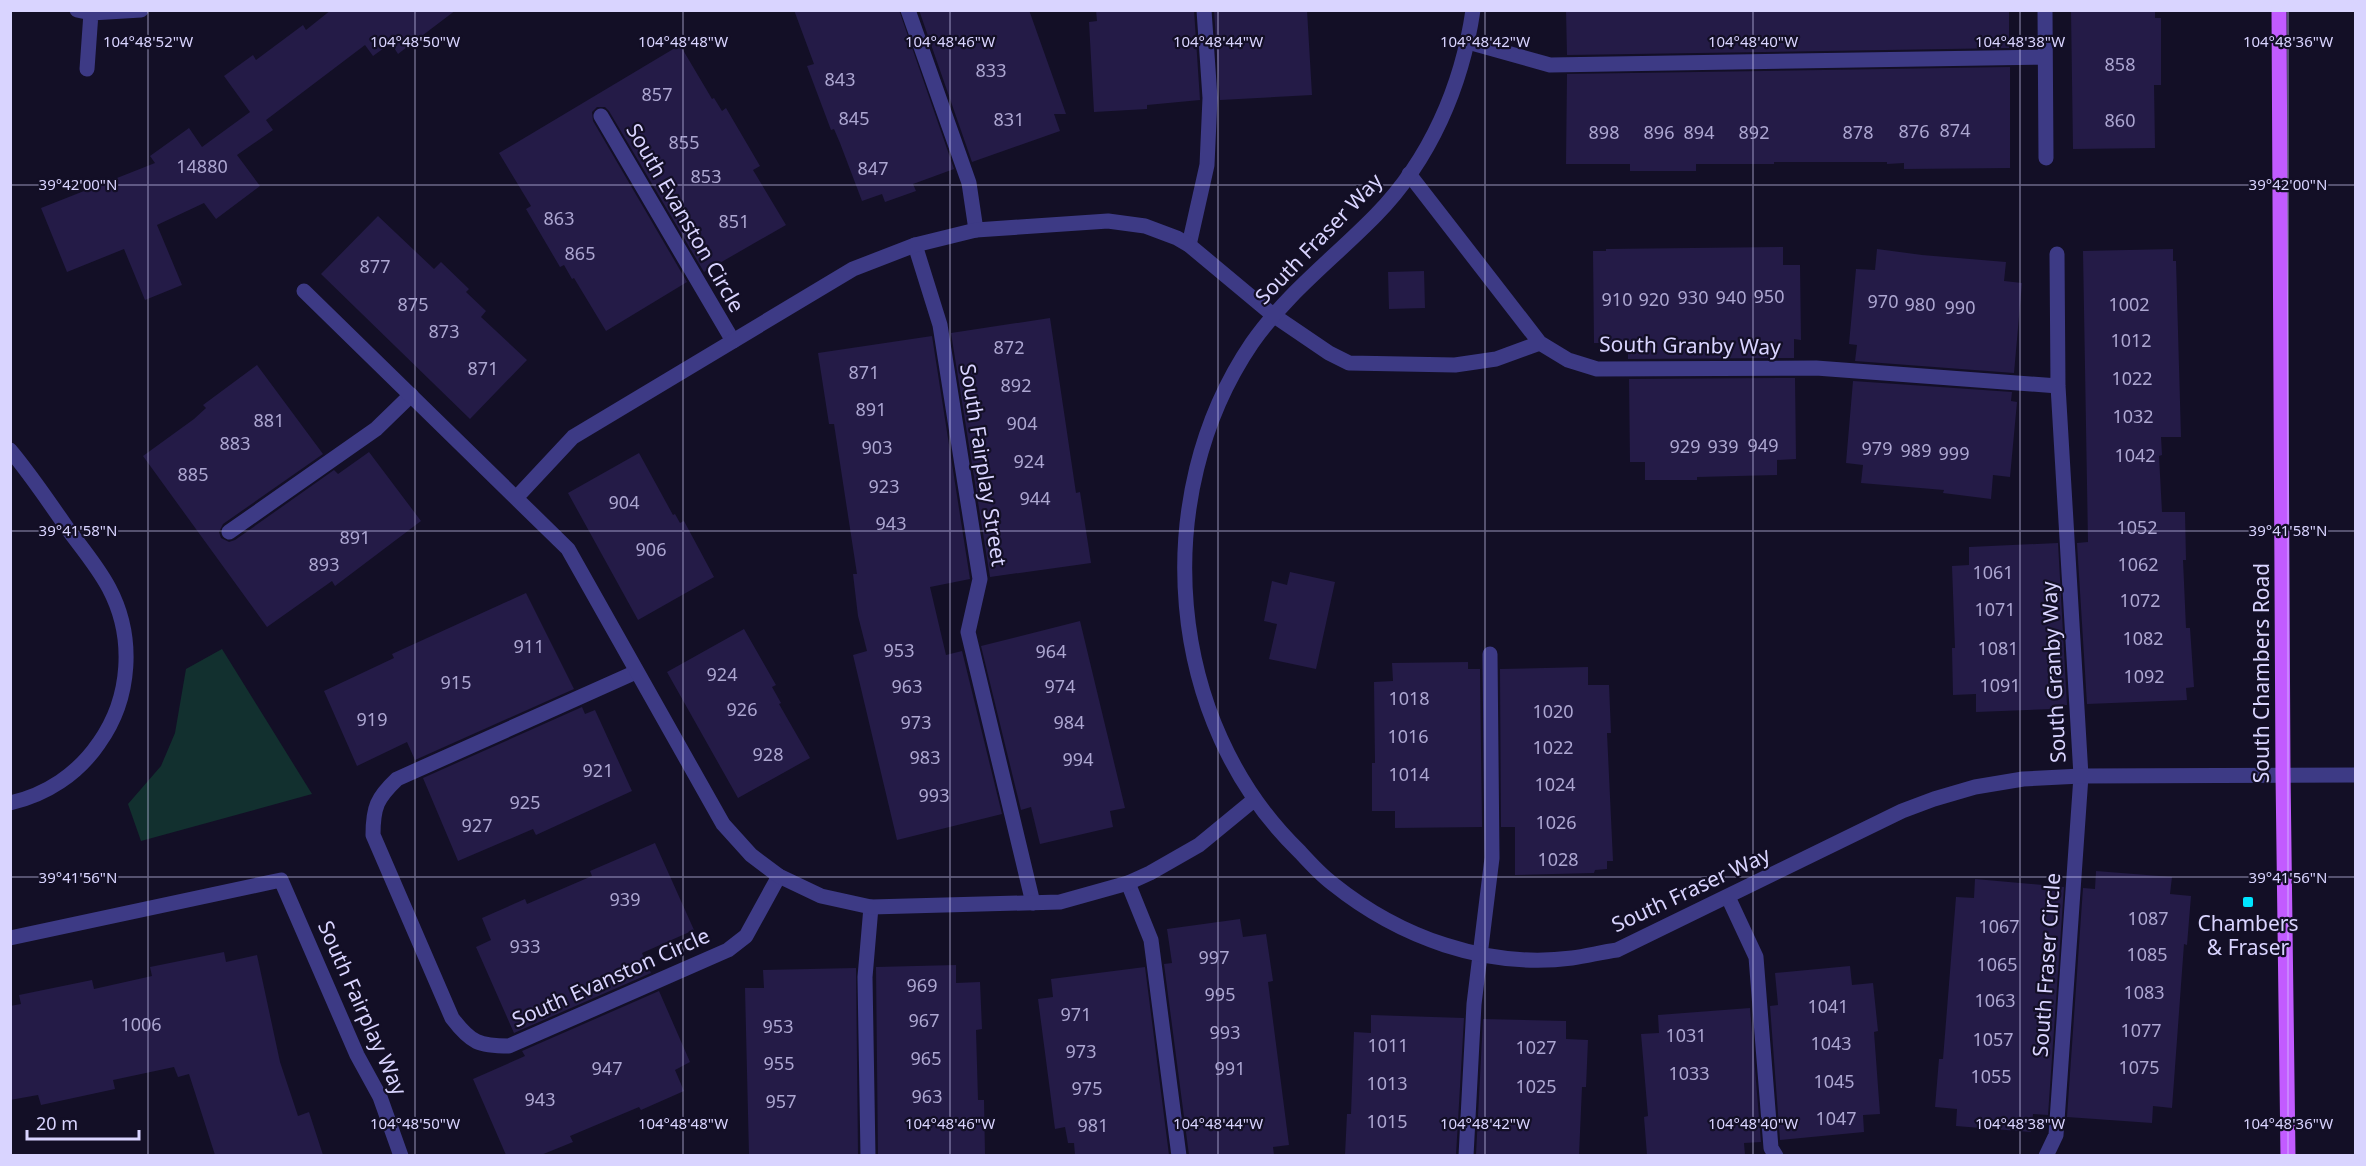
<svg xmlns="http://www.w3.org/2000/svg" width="2366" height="1166" viewBox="0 0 2366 1166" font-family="'Noto Sans',sans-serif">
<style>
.green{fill:#12302f}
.building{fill:#241b47}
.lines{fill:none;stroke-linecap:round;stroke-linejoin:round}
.lane{stroke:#3d3a85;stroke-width:15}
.street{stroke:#3d3a85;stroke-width:15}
.primary{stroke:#c25bff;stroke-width:15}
.ticks{fill:none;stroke:#d9d4ff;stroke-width:1.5;stroke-opacity:0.45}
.poi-dot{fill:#00e5ff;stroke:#130f26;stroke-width:2}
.labels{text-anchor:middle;stroke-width:4.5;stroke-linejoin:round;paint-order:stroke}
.number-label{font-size:18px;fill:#aca6d1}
.street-label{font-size:21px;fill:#d9d4ff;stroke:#130f26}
.poi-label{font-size:21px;fill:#d9d4ff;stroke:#130f26}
.ticks-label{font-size:15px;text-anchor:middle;fill:#d9d4ff;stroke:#130f26;stroke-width:4.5;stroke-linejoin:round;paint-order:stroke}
</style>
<rect width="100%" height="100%" fill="#130f26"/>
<!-- green -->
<path class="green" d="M222 649 312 794 141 841 128 804 161 766 175 733 186 669Z"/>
<!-- building -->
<path class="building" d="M331 10H456L398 54 391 43 373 56 365 45 266 120 273 130 237 155 260 186 216 219 204 203 157 225 182 285 145 300 124 249 67 272 41 208 155 163 150 156 189 128 202 147 250 112 224 76 253 55 256 60 303 25 306 30Z
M794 10H899L954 169 913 184 916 191 885 202 882 194 862 201 840 143 834 129 831 130 807 66 814 64Z
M919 10H1029L1066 114H1054L1060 131 972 162Z
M1096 10H1194L1200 100 1147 105V109L1094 112 1089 22 1097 21Z
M1214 10H1307L1312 95 1220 100Z
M1566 10H2009V48L1567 55Z
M2071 10H2155V18H2161V85H2154L2155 148 2073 149Z
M680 45 712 99 714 98 722 111 726 108 760 166 753 170 786 225 704 272 609 111 605 107H597L592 112 593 121 687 282 606 331 574 278 572 279 564 265 560 267 526 209 531 206 499 153Z
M2010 67V168L1904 169V163L1887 164V162H1774V164H1696V171H1630V164H1566L1567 74Z
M378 216 434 269 441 262 469 289 466 292 486 311 481 317 527 360 470 419 321 274Z
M1783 247V265H1800L1801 340 1794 339V358L1628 359V343H1594L1593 251H1606V249Z
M1877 249 1922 255 2006 262 2004 281 2022 283 2014 373 1855 361 1857 345 1849 344 1856 269 1875 270Z
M2173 249V261H2176L2181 437H2161L2162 455 2159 456 2162 512H2185L2186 560H2183L2186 628H2190L2194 687 2186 688 2187 700 2087 704 2077 543 2088 542 2083 251Z
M1424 271 1425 308 1389 309 1388 272Z
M1050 318 1076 493 1080 492 1091 563 990 577 951 333Z
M932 336 970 579 930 587 946 655 962 651 1002 814 897 840 853 655 867 651 858 616 853 574H857L834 424H829L818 353Z
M257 365 323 454 223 524 219 532 221 538 229 542 235 540 334 470 338 474 369 452 421 521 335 586 332 581 267 627 143 456 194 419 206 408 203 405Z
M1795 378 1796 459 1777 460V475L1697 477V480H1645V462H1630L1629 379Z
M1853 381 2012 392 2011 401 2017 402 2010 477 1993 475 1991 499 1943 493 1944 490 1861 483 1863 465 1846 463Z
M639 453 673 515 675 514 680 523 684 521 714 577 638 620 568 493Z
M2058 543 2067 705H2052V709L1976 712V694L1953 695 1952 648H1955L1952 566 1969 565V547Z
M1290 572 1335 582 1316 669 1269 659 1277 624 1264 621 1272 581 1287 585Z
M526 593 574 689 415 760 407 742 357 766 324 691 394 658 392 654Z
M1080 621 1125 808 1110 811 1113 827 1040 844 1031 807 1021 810 981 646Z
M744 629 776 685 772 687 781 703 779 704 810 758 738 798 667 672Z
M1468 662V669H1480L1482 827 1395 828V811H1372V763H1375L1374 682 1393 681 1392 663Z
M1588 667V685H1609L1611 733H1607L1613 861H1607V869L1595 870 1594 873 1515 875V827H1501L1500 669Z
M582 707 585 714 595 710 632 791 536 835 533 829 458 861 423 778Z
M655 843 694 930 642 953 651 973 514 1033 476 947 491 940 482 918 525 899 527 904 592 876 590 871Z
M2096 871 2172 877 2170 894 2191 896 2187 945 2184 944 2172 1108 2153 1106 2152 1123 2067 1117 2083 888 2095 889Z
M1975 879 2064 887 2048 1115 2033 1114 2031 1132 1956 1126 1957 1109 1935 1107 1939 1059H1943L1956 897 1974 898Z
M1240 919 1243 937 1266 934 1273 981 1268 982 1289 1145 1273 1147 1274 1155H1189L1164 964 1172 963 1167 929Z
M224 952 226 962 257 955 280 1062 298 1116 309 1112 323 1155H215L189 1074 178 1077 174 1067 113 1080 115 1089 41 1105 38 1095 10 1100V1006L21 1004 19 995 92 980 94 989 152 976 150 967Z
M956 965V983L980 982 982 1029 976 1030 978 1100H984L985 1155H878L876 967Z
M1850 966 1852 985 1873 983 1878 1031 1874 1032 1880 1114 1863 1115 1864 1132 1780 1140 1770 1006 1778 1005 1775 973Z
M1145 967 1169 1155H1075L1074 1143H1068L1065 1127 1055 1129 1038 999 1053 997 1051 979Z
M856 968 858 1155H749L745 988H764L763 970Z
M659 991 690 1062 675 1070 684 1091 641 1110 639 1107 570 1136 573 1142 541 1155H506L473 1079 525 1056 522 1051Z
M1750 1008 1761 1142 1744 1143 1745 1155H1647L1644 1117 1648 1116 1641 1034 1659 1033 1658 1015Z
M1371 1015 1464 1018 1456 1155H1345L1347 1114H1351L1354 1032 1371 1033Z
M1483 1019 1566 1021V1039L1588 1040 1586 1087H1582L1579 1155H1476Z"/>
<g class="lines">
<!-- lane -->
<path class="lane" d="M908 10 969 183 976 230
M2045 10 2046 158
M1468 42 1550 65 2045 57
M601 116 733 341
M1409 174 1540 343 1568 360 1597 369 1816 368 2058 386
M915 245 940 325 980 579 968 632 1033 903
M1189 245 1207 165 1210 98 1204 10
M1273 315 1329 353 1349 363 1455 365 1496 359 1540 343
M10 450C31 475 49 502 67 528 81 547 98 567 109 588 135 637 131 698 99 743 78 774 46 795 10 803
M229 532 376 429 411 395
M636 672 397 779C377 798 373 807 373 835L452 1018C471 1043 479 1046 509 1046L728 950 746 936 779 876
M1128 883 1151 940 1179 1156
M1728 897 1756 957 1771 1148 1776 1156
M10 938 281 880 357 1055 380 1097 401 1156
M868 1156 865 977 871 907
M1466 1156 1474 1004 1492 858 1490 654
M2046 1156 2056 1135 2081 776 2058 386 2057 254"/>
<!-- street -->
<path class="street" d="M77 10 91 13 141 10
M1473 10C1462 86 1430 160 1376 215 1334 258 1287 293 1252 343 1148 496 1165 722 1300 852 1310 863 1321 875 1333 884 1399 937 1486 969 1572 958 1587 956 1602 952 1617 950L1902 811 1934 799 1975 787 2023 779 2081 776 2356 775
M87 69 91 13
M304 291 568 549 723 824 751 855 779 876 821 896 871 907 1060 902 1128 883 1150 873 1199 845 1255 799
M516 498 573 437 853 269 915 245 976 230 1108 221 1145 226 1177 238 1189 245 1273 315"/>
<!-- primary -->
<path class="primary" d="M2279 10 2283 774 2288 1156"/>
</g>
<!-- ticks -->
<path class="ticks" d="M148 10V1156M415 10V1156M683 10V1156M950 10V1156M1218 10V1156M1485 10V1156M1753 10V1156M2020 10V1156M2288 10V1156M10 185H2356M10 531H2356M10 877H2356"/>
<!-- markers -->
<rect class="poi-dot" x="2242" y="896" width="12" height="12" rx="3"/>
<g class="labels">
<!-- number labels -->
<g class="number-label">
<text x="2120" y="71">858</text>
<text x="991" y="77">833</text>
<text x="840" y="86">843</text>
<text x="657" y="101">857</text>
<text x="854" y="125">845</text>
<text x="1009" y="126">831</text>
<text x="2120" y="127">860</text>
<text x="1955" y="137">874</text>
<text x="1914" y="138">876</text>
<text x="1604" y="139">898</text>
<text x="1659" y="139">896</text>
<text x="1699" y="139">894</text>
<text x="1754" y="139">892</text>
<text x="1858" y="139">878</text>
<text x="684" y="149">855</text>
<text x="202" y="173">14880</text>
<text x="873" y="175">847</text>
<text x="706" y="183">853</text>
<text x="559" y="225">863</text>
<text x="734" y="228">851</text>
<text x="580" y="260">865</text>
<text x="375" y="273">877</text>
<text x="1769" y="303">950</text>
<text x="1693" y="304">930</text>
<text x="1731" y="304">940</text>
<text x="1617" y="306">910</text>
<text x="1654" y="306">920</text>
<text x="1883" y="308">970</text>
<text x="413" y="311">875</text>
<text x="1920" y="311">980</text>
<text x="2129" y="311">1002</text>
<text x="1960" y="314">990</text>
<text x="444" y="338">873</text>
<text x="2131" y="347">1012</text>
<text x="1009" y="354">872</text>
<text x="483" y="375">871</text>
<text x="864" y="379">871</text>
<text x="2132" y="385">1022</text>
<text x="1016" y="392">892</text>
<text x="871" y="416">891</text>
<text x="2133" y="423">1032</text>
<text x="269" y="427">881</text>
<text x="1022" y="430">904</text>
<text x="235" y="450">883</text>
<text x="1763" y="452">949</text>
<text x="1685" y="453">929</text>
<text x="1723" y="453">939</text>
<text x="877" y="454">903</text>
<text x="1877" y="455">979</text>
<text x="1916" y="457">989</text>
<text x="1954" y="460">999</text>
<text x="2135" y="462">1042</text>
<text x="1029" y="468">924</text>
<text x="193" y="481">885</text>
<text x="884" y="493">923</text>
<text x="1035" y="505">944</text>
<text x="624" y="509">904</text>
<text x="891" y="530">943</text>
<text x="2137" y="534">1052</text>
<text x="355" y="544">891</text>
<text x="651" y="556">906</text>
<text x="324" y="571">893</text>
<text x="2138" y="571">1062</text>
<text x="1993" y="579">1061</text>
<text x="2140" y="607">1072</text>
<text x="1995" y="616">1071</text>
<text x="2143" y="645">1082</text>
<text x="529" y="653">911</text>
<text x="1998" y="655">1081</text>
<text x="899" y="657">953</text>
<text x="1051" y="658">964</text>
<text x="722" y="681">924</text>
<text x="2144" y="683">1092</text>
<text x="456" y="689">915</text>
<text x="2000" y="692">1091</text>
<text x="907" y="693">963</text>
<text x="1060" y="693">974</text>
<text x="1409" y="705">1018</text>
<text x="742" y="716">926</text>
<text x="1553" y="718">1020</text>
<text x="372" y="726">919</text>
<text x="916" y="729">973</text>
<text x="1069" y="729">984</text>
<text x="1408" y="743">1016</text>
<text x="1553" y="754">1022</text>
<text x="768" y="761">928</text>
<text x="925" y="764">983</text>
<text x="1078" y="766">994</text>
<text x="598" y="777">921</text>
<text x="1409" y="781">1014</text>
<text x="1555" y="791">1024</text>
<text x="934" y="802">993</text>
<text x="525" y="809">925</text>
<text x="1556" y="829">1026</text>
<text x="477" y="832">927</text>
<text x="1558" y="866">1028</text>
<text x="625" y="906">939</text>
<text x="2148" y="925">1087</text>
<text x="1999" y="933">1067</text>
<text x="525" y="953">933</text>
<text x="2147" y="961">1085</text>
<text x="1214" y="964">997</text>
<text x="1997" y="971">1065</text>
<text x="922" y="992">969</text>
<text x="2144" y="999">1083</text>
<text x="1220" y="1001">995</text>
<text x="1995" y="1007">1063</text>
<text x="1828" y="1013">1041</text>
<text x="1076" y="1021">971</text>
<text x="924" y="1027">967</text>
<text x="141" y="1031">1006</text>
<text x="778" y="1033">953</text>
<text x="2141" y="1037">1077</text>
<text x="1225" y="1039">993</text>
<text x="1686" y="1042">1031</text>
<text x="1993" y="1046">1057</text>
<text x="1831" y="1050">1043</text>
<text x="1388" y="1052">1011</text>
<text x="1536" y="1054">1027</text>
<text x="1081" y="1058">973</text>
<text x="926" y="1065">965</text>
<text x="779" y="1070">955</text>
<text x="2139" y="1074">1075</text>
<text x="607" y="1075">947</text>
<text x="1230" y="1075">991</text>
<text x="1689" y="1080">1033</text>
<text x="1991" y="1083">1055</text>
<text x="1834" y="1088">1045</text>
<text x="1387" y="1090">1013</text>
<text x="1536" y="1093">1025</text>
<text x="1087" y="1095">975</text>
<text x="927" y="1103">963</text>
<text x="540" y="1106">943</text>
<text x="781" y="1108">957</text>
<text x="1836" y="1125">1047</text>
<text x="1387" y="1128">1015</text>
<text x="1093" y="1132">981</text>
</g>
<!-- street labels -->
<g class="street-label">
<text transform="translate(685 218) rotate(60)" y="7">South Evanston Circle</text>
<text transform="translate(1319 239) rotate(-46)" y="7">South Fraser Way</text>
<text transform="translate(1690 346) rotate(1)" y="7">South Granby Way</text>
<text transform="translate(983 465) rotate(81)" y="7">South Fairplay Street</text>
<text transform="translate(2054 672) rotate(-93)" y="7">South Granby Way</text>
<text transform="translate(2262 673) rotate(-90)" y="7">South Chambers Road</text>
<text transform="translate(1691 890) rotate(-25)" y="7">South Fraser Way</text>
<text transform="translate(2047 965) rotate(-86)" y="7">South Fraser Circle</text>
<text transform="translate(611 978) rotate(-24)" y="7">South Evanston Circle</text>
<text transform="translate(362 1008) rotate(66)" y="7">South Fairplay Way</text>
</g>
<!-- poi labels -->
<g class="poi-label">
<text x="2248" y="931">Chambers<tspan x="2248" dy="24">&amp; Fraser</tspan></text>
</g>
</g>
<g class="ticks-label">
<text x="148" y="47">104°48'52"W</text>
<text x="415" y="47">104°48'50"W</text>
<text x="683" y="47">104°48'48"W</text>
<text x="950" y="47">104°48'46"W</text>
<text x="1218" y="47">104°48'44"W</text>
<text x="1485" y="47">104°48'42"W</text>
<text x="1753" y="47">104°48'40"W</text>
<text x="2020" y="47">104°48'38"W</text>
<text x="2288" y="47">104°48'36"W</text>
<text x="78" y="190">39°42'00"N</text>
<text x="2288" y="190">39°42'00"N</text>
<text x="78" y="536">39°41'58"N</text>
<text x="2288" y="536">39°41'58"N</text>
<text x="78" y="883">39°41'56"N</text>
<text x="2288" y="883">39°41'56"N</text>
<text x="415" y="1129">104°48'50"W</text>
<text x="683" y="1129">104°48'48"W</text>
<text x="950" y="1129">104°48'46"W</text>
<text x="1218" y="1129">104°48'44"W</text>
<text x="1485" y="1129">104°48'42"W</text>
<text x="1753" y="1129">104°48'40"W</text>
<text x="2020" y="1129">104°48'38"W</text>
<text x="2288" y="1129">104°48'36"W</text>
</g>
<!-- border -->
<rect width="2366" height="1166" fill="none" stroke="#d9d4ff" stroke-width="24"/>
<!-- scale -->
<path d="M27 1130v9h112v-9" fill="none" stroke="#d9d4ff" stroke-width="3"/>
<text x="36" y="1130" font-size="18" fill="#d9d4ff" stroke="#130f26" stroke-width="4.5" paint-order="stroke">20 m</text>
</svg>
